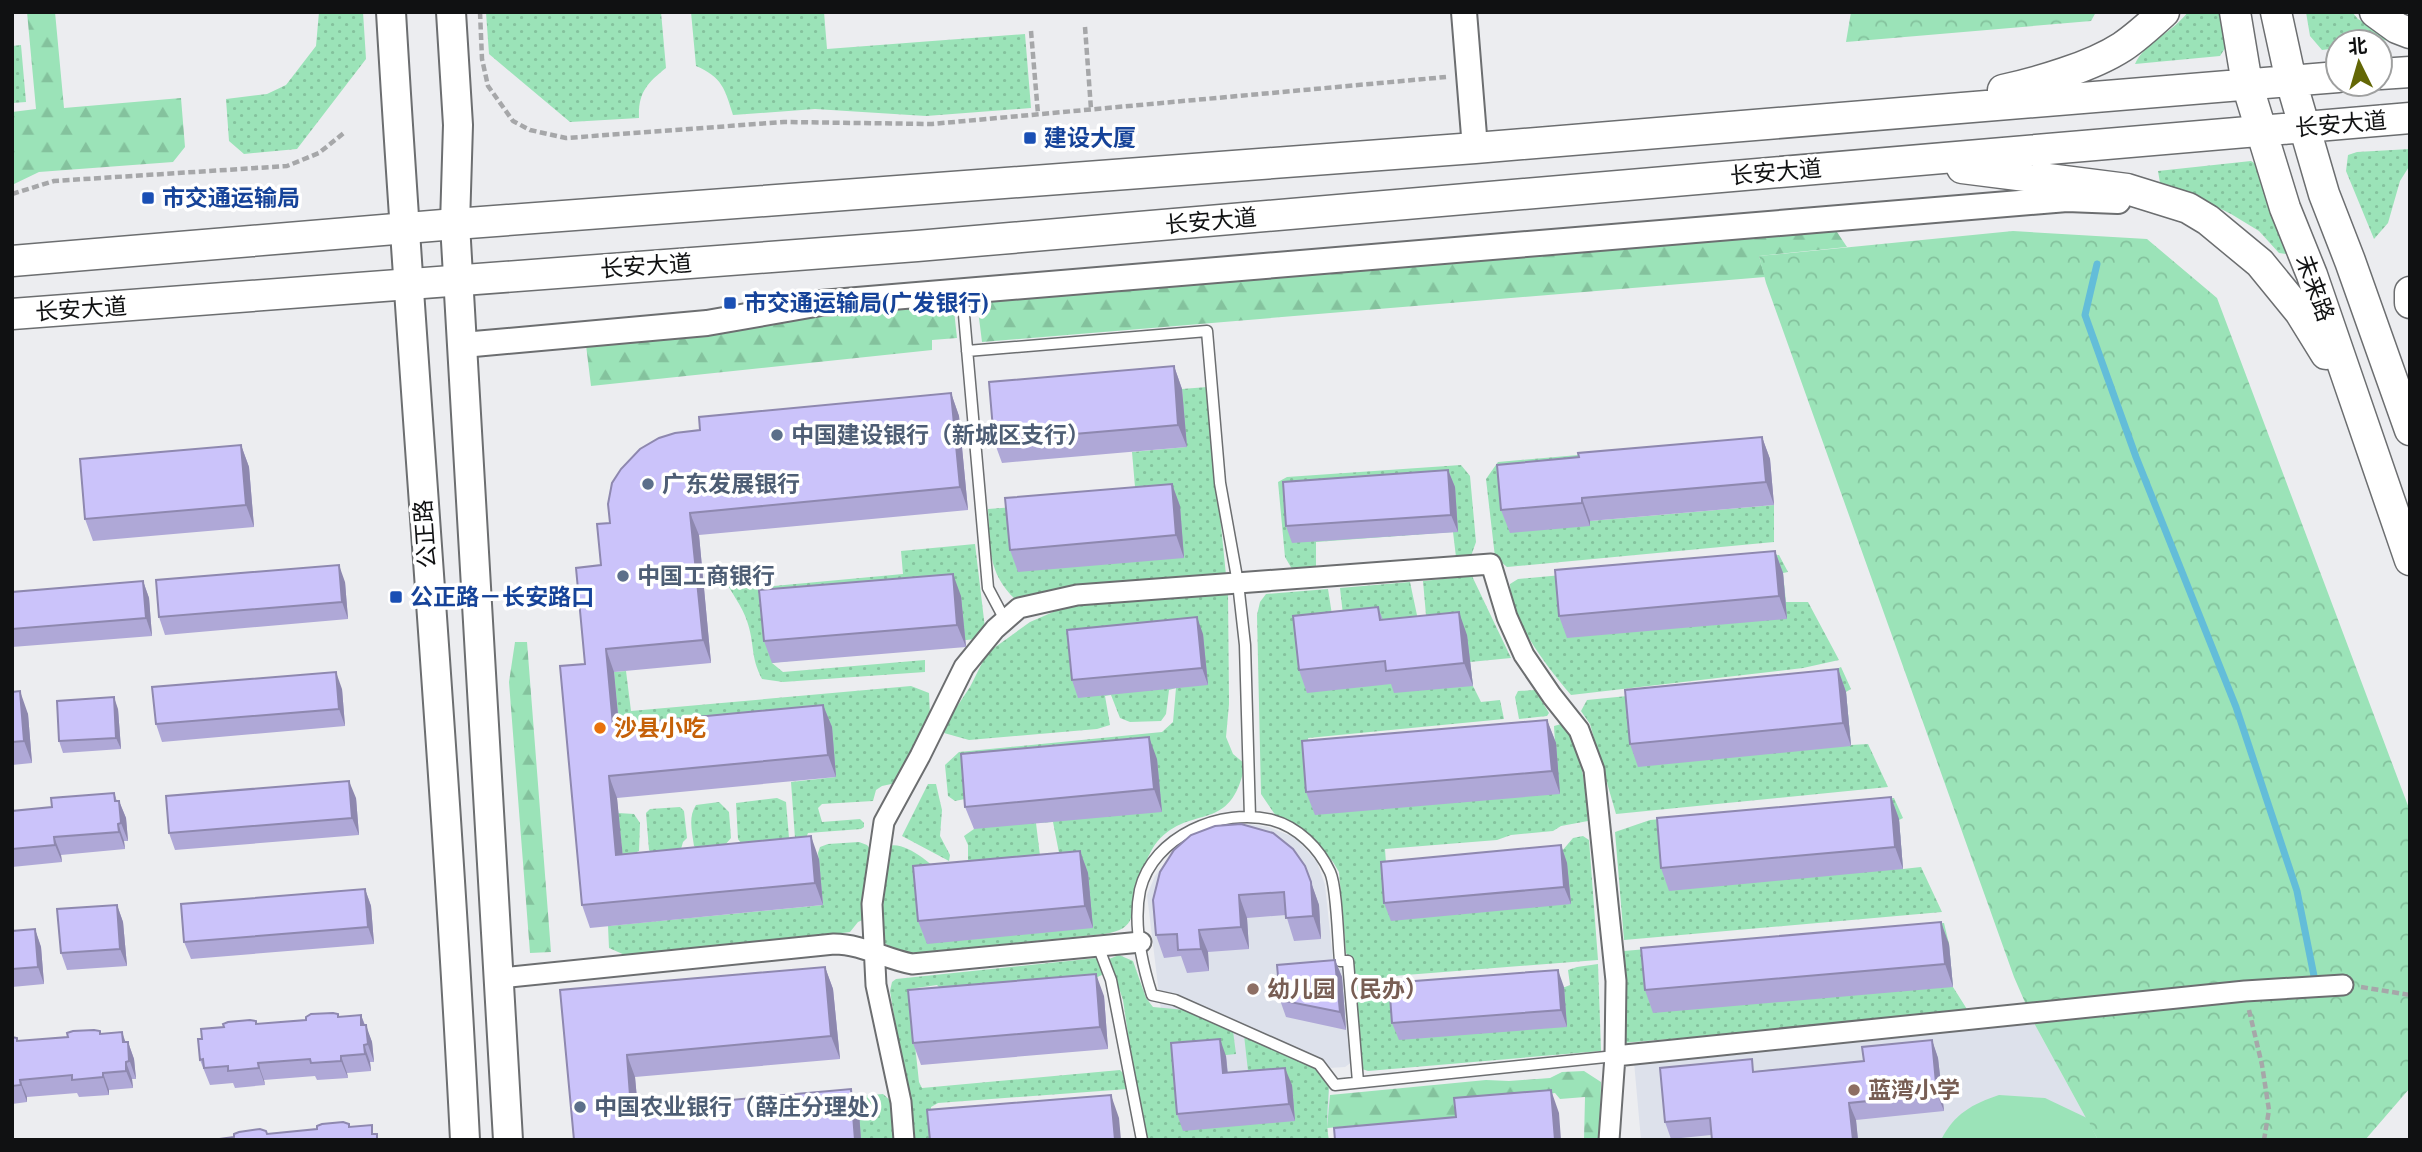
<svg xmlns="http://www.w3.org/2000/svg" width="2422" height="1152" viewBox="0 0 2422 1152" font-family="'Playfair Display','Noto Sans SC',serif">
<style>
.built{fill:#dde1eb}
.grass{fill:url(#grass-dots)}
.forest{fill:url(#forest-firs)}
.park{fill:url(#park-crowns)}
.pitch{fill:#9be3b8}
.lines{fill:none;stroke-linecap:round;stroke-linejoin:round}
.stream{stroke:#63bdd9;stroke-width:7}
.service-casing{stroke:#6c6e70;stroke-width:13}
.minor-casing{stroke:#6c6e70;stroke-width:23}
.tertiary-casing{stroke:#6c6e70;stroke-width:28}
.secondary-casing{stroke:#6c6e70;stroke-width:32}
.primary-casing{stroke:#6c6e70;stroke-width:33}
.path{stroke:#a6a7a9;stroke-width:4.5;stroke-dasharray:7 3.5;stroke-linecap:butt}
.service{stroke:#fff;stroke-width:10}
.minor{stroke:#fff;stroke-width:19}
.tertiary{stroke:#fff;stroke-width:24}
.secondary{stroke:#fff;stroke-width:28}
.primary{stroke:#fff;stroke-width:30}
.wall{fill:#afa8d7}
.shaded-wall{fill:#8e88af}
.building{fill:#cbc3fa;stroke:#8e88af;stroke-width:2}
.transit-dot{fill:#1a4fb4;stroke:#fff;stroke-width:2.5}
.service-dot{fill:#5c6f8a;stroke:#fff;stroke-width:2.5}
.food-dot{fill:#e8710a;stroke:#fff;stroke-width:2.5}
.education-dot{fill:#8d6e63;stroke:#fff;stroke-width:2.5}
.labels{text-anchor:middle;stroke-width:7;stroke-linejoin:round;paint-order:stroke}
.street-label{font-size:23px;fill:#101112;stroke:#fff}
.transit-label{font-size:23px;font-weight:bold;fill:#164399;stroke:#fff;text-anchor:start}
.service-label{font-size:23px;font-weight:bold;fill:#4e5e75;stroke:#fff;text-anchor:start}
.food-label{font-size:23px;font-weight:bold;fill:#c56008;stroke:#fff;text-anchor:start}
.education-label{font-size:23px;font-weight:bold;fill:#785e54;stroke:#fff;text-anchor:start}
</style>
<defs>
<pattern id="grass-dots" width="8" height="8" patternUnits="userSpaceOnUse" patternTransform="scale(1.75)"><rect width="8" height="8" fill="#9be3b8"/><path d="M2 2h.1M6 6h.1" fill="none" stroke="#84c29d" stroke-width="1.8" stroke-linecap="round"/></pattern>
<pattern id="forest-firs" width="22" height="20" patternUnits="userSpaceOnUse" patternTransform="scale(1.75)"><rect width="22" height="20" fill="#9be3b8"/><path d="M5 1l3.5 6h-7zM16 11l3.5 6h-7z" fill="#84c29d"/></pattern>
<pattern id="park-crowns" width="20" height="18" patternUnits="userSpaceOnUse" patternTransform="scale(1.75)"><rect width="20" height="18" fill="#9be3b8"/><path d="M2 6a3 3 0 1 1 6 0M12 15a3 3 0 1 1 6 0" fill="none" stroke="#84c29d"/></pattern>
</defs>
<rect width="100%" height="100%" fill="#ecedf0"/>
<!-- built -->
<path class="built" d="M1250 824 1268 827 1296 838 1317 862 1325 885 1334 969H1346L1352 1062 1345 1067 1329 1068V1111L1327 1128 1185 1140 1172 1101 1147 895 1155 876 1179 846 1213 828Z
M2034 1023 2098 1140H1641L1634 1062Z"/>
<!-- grass -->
<path class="grass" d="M319 12H363L366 59 297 149 244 154 229 141 226 99 267 94 286 85 316 46Z
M486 12H661L666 68C647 83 638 93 639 118L570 122 489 54Z
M691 12H824L827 49 1025 34 1031 108 926 116 815 109 733 115C725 89 722 77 696 66Z
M2188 12H2220L2227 45 2220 56 2135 64C2145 42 2172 33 2188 12Z
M2306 12H2352L2358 19 2394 40 2338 42V48L2322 50 2310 36Z
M21 45 26 102 12 103V46Z
M2410 149V165L2400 181 2388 223 2374 239 2346 171 2348 155 2357 152Z
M2251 161 2265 170 2293 255 2279 253 2259 231 2231 214 2197 197 2160 183 2158 171Z
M1207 387 1226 575 1016 600C987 573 990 546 988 509L1041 505 1140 487H1135L1132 452 1186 447 1182 389Z
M1760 439 1506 487 1590 525V521L1774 505V542L1507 567 1495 557 1486 479 1498 462Z
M1461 465 1470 476 1476 542 1471 556 1456 557 1453 532 1316 542V569H1292L1285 557 1278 482 1287 477Z
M975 544 985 628 975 639 772 663 783 672 925 660V672L783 682 762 679C750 656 755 644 747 621 742 605 730 592 724 577L726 571C738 569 748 571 760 573L763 587 903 574 901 551Z
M1779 555 1788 572 1783 573 1786 602H1808L1839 660 1803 668 1571 695C1548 668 1510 620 1510 584L1518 579Z
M1472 576 1511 658 1470 662 1473 686 1481 702 1500 700 1504 719 1308 738 1310 763 1555 743 1554 726 1565 723C1583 758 1585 783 1588 821L1561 826 1553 831 1511 835 1497 840 1385 849 1387 878 1566 863 1562 851 1573 838 1583 836 1589 840 1598 960 1393 976 1394 1000 1565 987 1570 985 1568 970 1577 967 1598 964 1601 1051 1368 1071 1362 1069 1358 1060 1351 960 1346 953 1339 872 1333 862 1312 838 1278 819 1261 794 1257 615 1260 602 1266 594 1328 589 1335 634 1345 633 1340 588 1410 582 1422 639 1428 638 1423 581Z
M1228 593 1229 704 1226 737 1233 754 1245 764C1231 836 1192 802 1157 842 1150 850 1139 877 1136 887 1130 913 1139 929 1104 934L916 953C902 952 890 949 880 939L889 846C907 841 934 867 947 878L1060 858 1053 822 1036 823 1040 856 968 866V845L964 836 974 829 970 798 955 801 948 796 945 765 959 752 1162 732 1173 722 1176 688 1169 690 1166 714 1161 721 1130 722 1120 718 1111 695 1105 696 1110 725 1097 729 969 740 944 733 952 714 970 687 987 653 1030 622 1060 609 1105 601Z
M1841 667 1851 689 1846 692 1851 745 1868 744 1888 787 1616 814 1590 724 1581 711 1587 700 1708 688 1807 682Z
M626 671 631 711 911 686 929 693 930 715 896 783 882 786 876 790 873 801 822 804 818 808 822 822 860 819 864 823V827L861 829 808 833 806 838H795L791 782 836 777 621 747 614 672Z
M1535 690 1549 713 1547 716 1519 719 1515 697 1518 691Z
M928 784H936L942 810 940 836 950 855 949 861 902 836Z
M777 798 786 802 789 838 784 841 741 843 738 839 736 803Z
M1894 798 1903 818 1899 820 1903 869 1921 867 1942 912 1624 940 1615 832 1650 820Z
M719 802 729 812 731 838 725 845 698 849 694 846C692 831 688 817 696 805Z
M680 807 684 811 687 838 683 842 681 849 654 855 649 850 646 813 650 809Z
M618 813 634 814 640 823 639 851 623 858Z
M859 842 867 845 871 850 865 919 858 922 850 932 634 959 609 948 608 926 823 905 818 853 820 847 828 844Z
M1944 923 1949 944 1953 987 1970 1014 1622 1043 1626 1000 1624 951Z
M1119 955 1133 961 1146 998 1153 1007 1185 1010 1233 1031 1236 1054 1177 1060 1250 1089 1244 1035 1311 1066 1329 1081C1329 1100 1325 1121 1329 1140H1148L1132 1062 1123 1000 1109 959Z
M1097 958 1101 959 1104 974 1091 980 942 990 937 985 909 989 919 1082 922 1088 1120 1070 1126 1076 1128 1089 938 1103 931 1107 932 1140H912L908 1100 890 991 892 982 896 979Z
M883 1094 893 1103 897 1140H861L638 1114Z"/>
<!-- forest -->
<path class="forest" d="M27 12H55L64 108 181 98 185 147 173 162 39 172 12 185V112L36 109Z
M1835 229 1847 247 1759 256 1765 277 982 342 977 302Z
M953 301 957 338 932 340V350L591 386 586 345 824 313Z
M515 642H527L551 952 530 953 509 682Z
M1584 1071 1601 1082 1600 1140H1584L1585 1097 1560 1099 1555 1093 1496 1099 1476 1111 1454 1118 1327 1128 1330 1095 1486 1080 1509 1081 1550 1078 1562 1072Z"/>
<!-- park -->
<path class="park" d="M1851 12H2096L2091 21 1846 42Z
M2013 231 2147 239 2217 298 2410 811V1088L2365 1140H2098L2034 1023 2014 977 1766 283 1759 256Z"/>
<!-- pitch -->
<path class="pitch" d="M1999 1095 2045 1098 2087 1118 2098 1140H1941C1954 1114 1972 1104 1999 1095Z"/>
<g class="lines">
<!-- stream -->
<path class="stream" d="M2097 264 2085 315 2136 457 2236 707 2297 891 2314 976"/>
<defs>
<path id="service" d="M962 292 988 588 1005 620
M967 351 1207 331 1220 483 1238 583 1245 645 1250 817
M1098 946 1111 980 1142 1140
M1358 1082 1348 961H1340C1338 942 1337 887 1330 872 1319 848 1298 827 1272 820 1222 807 1153 836 1140 890 1133 923 1142 964 1152 995L1175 1000 1319 1064 1335 1085 1615 1056"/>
<path id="minor" d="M500 978 834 944C862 944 885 959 912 964L1141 942
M1615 1056 2245 991 2343 985
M904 1140 901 1102 876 985 872 904 884 822 920 756 964 667 995 629 1019 608 1077 595 1491 564 1507 617 1524 655 1552 696 1579 730 1594 770 1616 981 1615 1056 1609 1140"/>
<path id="tertiary" d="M1464 12 1475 148
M463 345 707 323 821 303 2067 199 2118 201"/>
<path id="secondary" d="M391 12C413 388 446 764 465 1140
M451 12 458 125 455 224 508 1140"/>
<path id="primary" d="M2235 12 2247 84 2285 208 2312 275 2410 560
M2276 12 2291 81 2324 194 2350 261 2410 430
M2375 12 2397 28 2410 33
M2380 74 2410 72
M2003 90C2039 82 2091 67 2122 47 2137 37 2151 24 2164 12
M1962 168 2127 189 2188 208 2208 220 2260 263 2300 312 2326 354
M12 261 455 224 1475 148 2338 77
M2410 292V303
M12 314 917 246 2410 118"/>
</defs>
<!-- service casing -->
<use href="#service" class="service-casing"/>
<!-- minor casing -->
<use href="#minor" class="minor-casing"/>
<!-- tertiary casing -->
<use href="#tertiary" class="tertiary-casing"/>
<!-- secondary casing -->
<use href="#secondary" class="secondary-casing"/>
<!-- primary casing -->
<use href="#primary" class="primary-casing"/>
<!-- path -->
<path class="path" d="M480 12 482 59 488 86 513 121 530 130 566 138 784 122 932 124 1446 77
M1085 27 1091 109
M1031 31 1038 114
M12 194 54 181 287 166 319 153 345 132
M2361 987 2410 995
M2249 1010 2262 1065 2269 1110 2264 1140"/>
<!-- service -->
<use href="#service" class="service"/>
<!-- minor -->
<use href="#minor" class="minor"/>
<!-- tertiary -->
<use href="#tertiary" class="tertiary"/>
<!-- secondary -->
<use href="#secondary" class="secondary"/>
<!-- primary -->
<use href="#primary" class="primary"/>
</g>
<!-- wall -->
<path class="wall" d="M1174 366 1182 389 1187 447 1002 463 994 441Z
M951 393 959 416 968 510 699 535 711 663 614 672 619 724 823 705 832 727 836 777 617 798 622 854 819 859 823 905 590 928 582 905 585 664 601 565 610 523 700 430Z
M1762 437 1770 459 1774 505 1590 521V526L1510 533 1501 510 1579 457Z
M241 445 249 467 254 527 93 541 85 519Z
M1448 470 1455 487 1458 532 1292 543 1286 526Z
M1172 484 1180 506 1184 558 1018 572 1010 550Z
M1775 551 1783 573 1787 619 1567 638 1559 616Z
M143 581 149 598 152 636 12 647V592Z
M345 582 348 619 165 635 159 617Z
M961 596 966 647 772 663 764 641Z
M1378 607 1383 620 1467 635 1473 686 1394 693 1391 684 1307 693 1299 670Z
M1203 634 1208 685 1078 698 1072 680Z
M1838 669 1846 692 1851 746 1638 767 1630 744Z
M342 689 345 726 162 742 156 724Z
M12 692 28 714 32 763 12 765Z
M118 709 121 749 63 753 59 741Z
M1547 720 1556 743 1560 794 1315 815 1306 792Z
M1157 759 1162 812 974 829 965 807Z
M1891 797 1899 819 1903 869 1669 891 1661 868Z
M356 798 359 835 175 850 169 833Z
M119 801 126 818 128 841H124L125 849 61 855 62 862 12 867V811Z
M1561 845 1567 863 1571 904 1391 921 1384 903Z
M1080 851 1088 873 1093 928 927 944 918 921Z
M1305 866 1319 905 1321 939 1294 941 1286 915 1247 918 1249 949 1208 952 1209 971 1187 973 1181 956 1164 958 1156 935 1153 900Z
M365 889 371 906 374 944 191 959 184 942Z
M117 905 123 922 127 966 67 970 61 953Z
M35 929 41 947 44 984 12 987V931Z
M1949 944 1953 987 1653 1013 1645 990Z
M1335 960 1342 977 1346 1030 1286 1017 1280 1000Z
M825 967 833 989 840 1059 635 1077 638 1109 859 1112 861 1140H574L560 990Z
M1564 987 1567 1027 1399 1040 1392 1023Z
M1104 996 1108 1049 921 1065 913 1043Z
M361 1015 372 1042 374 1062H370L371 1071 347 1073 348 1078 317 1080 315 1076 264 1080 265 1085 235 1088 233 1083 210 1085 200 1060 202 1039 224 1027Z
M101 1034 128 1042 134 1059 136 1079H132L133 1088 109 1090V1095L79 1097 77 1093 27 1097V1102L12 1104V1037L17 1038 18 1041Z
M1932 1040 1938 1058 1944 1111 1856 1120 1858 1140H1712L1711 1135 1671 1139 1665 1122 1757 1071 1864 1061Z
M1226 1056 1228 1073 1292 1085 1295 1121 1183 1131 1177 1114Z"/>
<!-- shaded-wall -->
<path class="shaded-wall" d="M1174 366 1182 389 1187 447 1178 425Z
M951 393 959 416 968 510 960 487Z
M1762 437 1770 459 1774 505 1766 482Z
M241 445 249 467 254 527 246 505Z
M1448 470 1455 487 1458 532 1451 515Z
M1172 484 1180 506 1184 558 1176 535Z
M1582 498 1590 521V526L1582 503Z
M690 513 699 535 711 663 703 640Z
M1775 551 1783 573 1787 619 1779 596Z
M339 565 345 582 348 619 342 602Z
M953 574 961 596 966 647 957 625Z
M143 581 149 598 152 636 146 618Z
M1459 612 1467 635 1473 686 1464 663Z
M1197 617 1203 634 1208 685 1202 668Z
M606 649 614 672 621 747 613 725Z
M1838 669 1846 692 1851 746 1843 723Z
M336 672 342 689 345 726 339 709Z
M20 691 28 714 32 763 24 741Z
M114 697 118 709 121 749 116 738Z
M823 705 832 727 836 777 828 755Z
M1547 720 1556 743 1560 794 1552 771Z
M1149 737 1157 759 1162 812 1154 789Z
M609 776 617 798 625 877 616 855Z
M349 781 356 798 359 835 352 818Z
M114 793 120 810 119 801 126 818 128 841 121 823Z
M1891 797 1899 819 1903 869 1895 847Z
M118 824 124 841 125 849 119 832Z
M811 836 819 859 823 905 815 883Z
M54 837 61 855 62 862 55 845Z
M1561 845 1567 863 1571 904 1564 887Z
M1080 851 1088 873 1093 928 1085 906Z
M1311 882 1319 905 1321 939 1313 916Z
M365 889 371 906 374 944 368 927Z
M1239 895 1247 918 1249 949 1241 927Z
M117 905 123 922 127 966 120 949Z
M1941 922 1949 944 1953 987 1945 964Z
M35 929 41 947 44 984 38 967Z
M1199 930 1208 952 1209 971 1201 949Z
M1335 960 1342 977 1346 1030 1340 1012Z
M825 967 833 989 840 1059 831 1036Z
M1558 970 1564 987 1567 1027 1561 1010Z
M1096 974 1104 996 1108 1049 1100 1027Z
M361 1015 367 1032 366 1025 372 1042 374 1062 361 1025Z
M122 1032 128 1049V1042L134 1059 136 1079 123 1042Z
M1220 1039 1226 1056 1229 1091 1223 1073Z
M1932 1040 1938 1058 1944 1111 1937 1094Z
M364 1045 370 1062 371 1071 365 1054Z
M627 1055 635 1077 640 1132 631 1109Z
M341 1056 347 1073 348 1078 341 1061Z
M126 1062 132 1079 133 1088 126 1071Z
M258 1063 264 1080 265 1085 259 1068Z
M1285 1068 1292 1085 1295 1121 1289 1104Z
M103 1073 109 1090V1095L103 1077Z
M20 1080 27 1097V1102L21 1085Z
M851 1089 859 1112 861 1140H855Z
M1551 1090 1559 1113 1561 1140H1555Z
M1111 1095 1119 1118 1121 1140H1115Z
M1849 1103 1856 1120 1858 1140H1853Z"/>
<!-- building -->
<path class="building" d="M1174 366 1178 425 994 441 989 382Z
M951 393 960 487 690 513 703 640 606 649 613 725 823 705 828 755 609 776 616 855 811 836 815 883 582 905 560 666 585 664 576 568 601 565 597 524 610 523 608 504 612 483 621 469 640 449 659 438 675 433 700 430 699 417Z
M1762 437 1766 482 1582 498V503L1501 510 1497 465 1579 457 1578 453Z
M241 445 246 505 85 519 80 459Z
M1448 470 1451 515 1286 526 1283 482Z
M1172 484 1176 535 1010 550 1005 498Z
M1775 551 1779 596 1559 616 1555 570Z
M339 565 342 602 159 617 156 580Z
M953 574 957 625 764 641 759 590Z
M143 581 146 618 12 629V592Z
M1378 607 1380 620 1459 612 1464 663 1386 671 1385 661 1299 670 1293 616Z
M1197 617 1202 668 1072 680 1067 630Z
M1838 669 1843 723 1630 744 1625 690Z
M336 672 339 709 156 724 152 687Z
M20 691 24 741 12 742V692Z
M114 697 116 738 59 741 57 701Z
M1547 720 1552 771 1306 792 1302 741Z
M1149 737 1154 789 965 807 961 754Z
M349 781 352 818 169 833 166 796Z
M114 793 115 801H119L121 823 118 824 119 832 54 837 55 845 12 849V811L52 807 51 798Z
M1891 797 1895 847 1661 868 1657 818Z
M1241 824 1273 833 1293 849 1305 866 1311 882 1313 916 1286 918 1284 892 1239 895 1241 927 1199 930 1201 949 1178 950 1177 934 1156 935 1153 900 1160 872 1174 850 1191 835 1215 826Z
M1561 845 1564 887 1384 903 1381 862Z
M1080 851 1085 906 918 921 913 866Z
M365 889 368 927 184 942 181 904Z
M117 905 120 949 61 953 57 909Z
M1941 922 1945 964 1645 990 1641 948Z
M35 929 38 967 12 969V931Z
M1335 960 1340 1012 1280 1000 1277 965Z
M825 967 831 1036 627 1055 631 1109 851 1089 855 1140H574L560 990Z
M1558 970 1561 1010 1392 1023 1389 983Z
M1096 974 1100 1027 913 1043 908 990Z
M333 1013 338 1014V1017L361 1015V1025H366L368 1044 364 1045 365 1054 341 1056V1061L311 1063 310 1059 258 1063 259 1068 228 1071V1066L204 1068 203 1059 200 1060 198 1039H202L201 1029 224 1027 223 1024 228 1022 250 1020 256 1021V1024L306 1020V1017L311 1014Z
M94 1030 100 1031V1034L122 1032 123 1042H128L129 1061 126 1062V1071L103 1073V1077L72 1080V1075L20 1080 21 1085 12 1086V1037L17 1038V1041L68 1037 67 1033 73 1031Z
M1220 1039 1223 1073 1285 1068 1289 1104 1177 1114 1171 1043Z
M1932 1040 1937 1094 1849 1103 1853 1140H1712L1710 1118 1665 1122 1660 1068 1752 1059 1753 1072 1864 1061 1862 1047Z
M1551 1090 1555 1140H1335L1334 1128 1456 1117 1454 1098Z
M1111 1095 1115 1140H930L927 1110Z
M343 1122 349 1124V1127L372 1125V1134H377V1140H212L234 1137V1134L239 1132 260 1129 266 1131 267 1134 317 1129V1126L322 1124Z"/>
<!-- markers -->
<g class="transit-dot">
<rect x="1023" y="131" width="14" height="14" rx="3.5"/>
<rect x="141" y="191" width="14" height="14" rx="3.5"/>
<rect x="723" y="296" width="14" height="14" rx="3.5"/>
<rect x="389" y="590" width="14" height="14" rx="3.5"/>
</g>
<g class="service-dot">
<circle cx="777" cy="435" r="7"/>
<circle cx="648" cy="484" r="7"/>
<circle cx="623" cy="576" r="7"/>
<circle cx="580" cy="1107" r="7"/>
</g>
<circle class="food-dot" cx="600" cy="728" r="7"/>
<g class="education-dot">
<circle cx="1253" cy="989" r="7"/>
<circle cx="1854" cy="1090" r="7"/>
</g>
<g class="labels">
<!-- street labels -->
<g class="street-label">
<text transform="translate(2341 124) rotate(-5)" y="8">长安大道</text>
<text transform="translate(1776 172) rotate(-5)" y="8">长安大道</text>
<text transform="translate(1211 221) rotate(-5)" y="8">长安大道</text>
<text transform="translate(646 266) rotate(-4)" y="8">长安大道</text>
<text transform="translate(2315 288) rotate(70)" y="8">未来路</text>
<text transform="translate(81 309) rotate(-4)" y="8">长安大道</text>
<text transform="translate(425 534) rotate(-94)" y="8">公正路</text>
</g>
<!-- transit labels -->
<g class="transit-label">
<text x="1044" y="146">建设大厦</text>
<text x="162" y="206">市交通运输局</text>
<text x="744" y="311">市交通运输局(广发银行)</text>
<text x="410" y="605">公正路－长安路口</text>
</g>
<!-- service labels -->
<g class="service-label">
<text x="791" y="443">中国建设银行（新城区支行）</text>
<text x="662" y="492">广东发展银行</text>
<text x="637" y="584">中国工商银行</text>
<text x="594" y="1115">中国农业银行（薛庄分理处）</text>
</g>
<!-- food labels -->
<g class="food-label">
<text x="614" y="736">沙县小吃</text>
</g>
<!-- education labels -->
<g class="education-label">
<text x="1267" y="997">幼儿园（民办）</text>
<text x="1868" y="1098">蓝湾小学</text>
</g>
</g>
<!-- border -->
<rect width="2422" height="1152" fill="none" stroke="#101112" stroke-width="28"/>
<!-- north arrow -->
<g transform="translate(2359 63) rotate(355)"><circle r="33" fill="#ffffff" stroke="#9fa0a0" stroke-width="2"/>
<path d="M0-5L12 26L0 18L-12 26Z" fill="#636706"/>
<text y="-10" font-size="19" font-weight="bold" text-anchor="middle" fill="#101112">北</text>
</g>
</svg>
